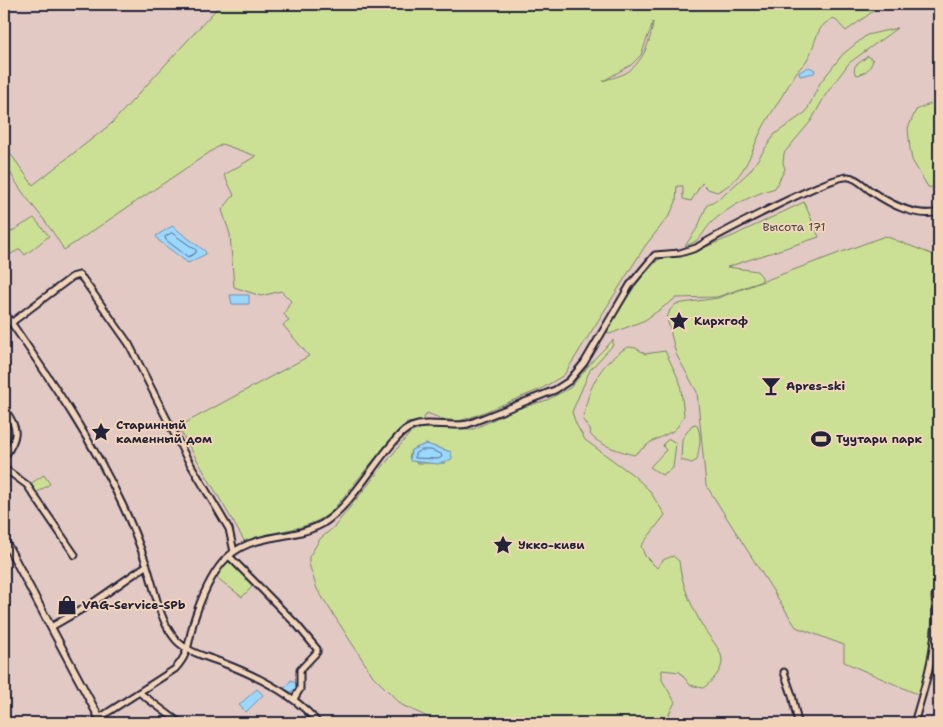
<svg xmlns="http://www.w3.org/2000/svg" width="943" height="727" viewBox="0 0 943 727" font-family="'Shantell Sans',sans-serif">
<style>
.green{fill:#cce095;stroke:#778168;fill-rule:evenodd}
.water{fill:#9cd8fd;stroke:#6b8faf}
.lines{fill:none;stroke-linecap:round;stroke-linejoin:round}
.shore{stroke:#536b89;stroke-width:1}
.minor-casing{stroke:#22223b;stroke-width:9}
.tertiary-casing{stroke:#22223b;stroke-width:10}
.minor{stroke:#f2d4b8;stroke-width:5}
.tertiary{stroke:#f2d4b8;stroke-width:6}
.labels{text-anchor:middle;stroke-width:4;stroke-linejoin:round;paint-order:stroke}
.park-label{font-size:12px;fill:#44484d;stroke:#f2d4b8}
.poi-label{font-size:12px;font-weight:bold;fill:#22223b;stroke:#f2d4b8;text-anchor:start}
</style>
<rect width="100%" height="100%" fill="#e2c9c4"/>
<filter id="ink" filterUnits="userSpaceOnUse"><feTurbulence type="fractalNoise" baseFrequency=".02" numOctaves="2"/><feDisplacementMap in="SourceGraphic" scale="10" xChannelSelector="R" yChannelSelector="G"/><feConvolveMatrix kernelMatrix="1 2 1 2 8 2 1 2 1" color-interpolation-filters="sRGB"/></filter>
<g filter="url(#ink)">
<!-- green -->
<path class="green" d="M221 4H883L846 31 834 18C814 27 818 40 808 58 805 64 800 67 796 73 786 89 776 106 766 122 750 149 749 177 717 192L708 189 702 183 691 201 683 199V186H677L676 202 669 216 645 246 564 375 541 389 472 417 459 421 442 419 427 413 422 421 407 423 399 429 332 511C307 533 274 528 245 542L178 427 309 356 283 325 289 321 284 314 291 301 281 291 261 296 234 287 230 234 222 210 234 195 224 175 256 156 222 144 64 250C56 236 44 219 33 206 19 187 4 170 4 145L33 185 111 124ZM653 22C651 40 644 60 629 71 623 76 610 78 603 81L631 65 641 55Z
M897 28 849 63 826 94 811 121 784 153 783 163 785 169 775 188C754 194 730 206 713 221 701 233 703 240 685 246L698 227 707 205 723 196 750 171 775 134 806 112 820 83 843 54 867 35Z
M868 56 873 60C870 69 866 73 857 75L854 71 855 66Z
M939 100V188L928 187 912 160 910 149 908 128 916 110Z
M804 202 819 237 727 267 757 271 762 277V281L717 297 676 298 645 320 610 334 605 331 639 280 659 259 688 254 733 236Z
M34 218 49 236 25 255 20 249 11 254 4 245V236Z
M885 236 939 257V656L924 697 844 662V645L796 627 706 485 697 392 676 354 667 318 670 310 676 304 718 298Z
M613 340V345L590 370 572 412 576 424 585 440 633 475 649 490 665 515 641 546 645 556 657 568 663 560 673 556 679 561C681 584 692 607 703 627 708 636 722 650 722 660 723 670 711 683 703 688L690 685 680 672 662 670V680L675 702 668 716 669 722 667 723H452L434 720 402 705 373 676 317 589 309 564V557L320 539 334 527 410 433 422 428 474 429 511 411 547 400 570 388 595 358ZM426 444 451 452 445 463H417L409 458 411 450Z
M628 347 636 348 645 354 665 351 680 382 684 415 678 426 673 431 651 442 634 455C620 451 598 445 590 434L591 431 583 420C585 414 585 407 587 401 594 377 606 359 628 347Z
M696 424C703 435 699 447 697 460L692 463 681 460 682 439 692 425Z
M669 439 676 443 673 468 662 475 650 467 666 450 663 446 664 443Z
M44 475 50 484 36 493 30 484Z
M228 561 254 585 242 597 216 577Z"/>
<!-- water -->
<path class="water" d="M809 67 815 70 814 73 800 76 799 72Z
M172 226 205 251 206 254 188 263 158 240 156 236Z
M230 295H249V304H232Z
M426 444 451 452 452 459 438 464 410 461 411 450Z
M291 680 298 685 297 688 291 692 284 689Z
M257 689 263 695 246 712 239 705Z"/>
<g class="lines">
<!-- shore -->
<path class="shore" d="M172 233 196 250V253L188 257 166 240 165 237Z
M421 450H431L441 454 442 457 438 459 415 458V454Z"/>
<defs>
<path id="minor" d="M4 312C47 375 91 437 123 506 132 525 140 546 147 566 155 589 159 621 176 640 188 653 208 657 223 663 257 676 296 695 318 723
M11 323 72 277 79 275 83 279 129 344 185 455 229 529 234 552
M4 409C20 429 18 437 4 458
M4 468 27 485 75 555
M229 556 297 625 317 649V652L300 670V689L294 699
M51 627 91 604 147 565
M784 672 792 695 798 723
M140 693 180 723
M99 718 175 669C191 652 188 638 195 617 201 599 209 579 222 563 248 531 289 542 322 524 346 510 369 472 387 450 394 442 401 431 411 427 429 420 449 428 468 424L555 390 569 381 584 363 630 285 655 255 680 253 696 248C715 236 833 174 849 177 857 178 864 186 871 191 890 204 915 218 939 212
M914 723C927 680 939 641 935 596"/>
<path id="tertiary" d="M4 539 102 723"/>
</defs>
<!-- minor casing -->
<use href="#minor" class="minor-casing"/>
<!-- tertiary casing -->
<use href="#tertiary" class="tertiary-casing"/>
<!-- minor -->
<use href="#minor" class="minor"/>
<!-- tertiary -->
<use href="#tertiary" class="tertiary"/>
</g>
</g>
<!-- icons -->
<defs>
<symbol id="sight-bare" viewBox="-9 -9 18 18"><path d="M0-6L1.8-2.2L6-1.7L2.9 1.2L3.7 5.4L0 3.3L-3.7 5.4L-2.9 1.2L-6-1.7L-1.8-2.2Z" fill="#22223b" stroke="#f2d4b8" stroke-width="2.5" paint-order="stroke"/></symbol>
<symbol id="bar-bare" viewBox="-9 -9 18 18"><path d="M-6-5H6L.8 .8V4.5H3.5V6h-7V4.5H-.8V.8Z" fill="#22223b" stroke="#f2d4b8" stroke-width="2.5" paint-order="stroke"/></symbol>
<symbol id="stadium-bare" viewBox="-9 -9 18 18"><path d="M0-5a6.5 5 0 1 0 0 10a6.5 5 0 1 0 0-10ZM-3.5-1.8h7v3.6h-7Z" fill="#22223b" stroke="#f2d4b8" stroke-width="2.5" paint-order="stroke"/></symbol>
<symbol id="shop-bare" viewBox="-9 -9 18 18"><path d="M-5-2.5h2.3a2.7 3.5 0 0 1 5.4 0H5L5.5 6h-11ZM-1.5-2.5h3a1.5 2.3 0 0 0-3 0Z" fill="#22223b" stroke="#f2d4b8" stroke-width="2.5" paint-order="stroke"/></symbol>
</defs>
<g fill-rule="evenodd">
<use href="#sight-bare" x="665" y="307" width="28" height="28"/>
<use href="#bar-bare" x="757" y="372" width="28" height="28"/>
<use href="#sight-bare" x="87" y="418" width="28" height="28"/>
<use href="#stadium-bare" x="807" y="425" width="28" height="28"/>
<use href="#sight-bare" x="489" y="531" width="28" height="28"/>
<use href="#shop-bare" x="53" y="591" width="28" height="28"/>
</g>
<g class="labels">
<!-- park labels -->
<g class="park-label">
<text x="794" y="231">Высота 171</text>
</g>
<!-- poi labels -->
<g class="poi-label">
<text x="694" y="325">Кирхгоф</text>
<text x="786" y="390">Apres-ski</text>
<text x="116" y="429">Старинный<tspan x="116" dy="14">каменный дом</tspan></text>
<text x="836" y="443">Туутари парк</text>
<text x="518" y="549">Укко-киви</text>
<text x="82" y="609">VAG-Service-SPb</text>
</g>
</g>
<!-- margin -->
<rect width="943" height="727" fill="none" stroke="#f2d4b8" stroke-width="20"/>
<rect x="10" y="10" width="923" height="707" fill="none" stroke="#22223b" stroke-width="2" filter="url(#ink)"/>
</svg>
